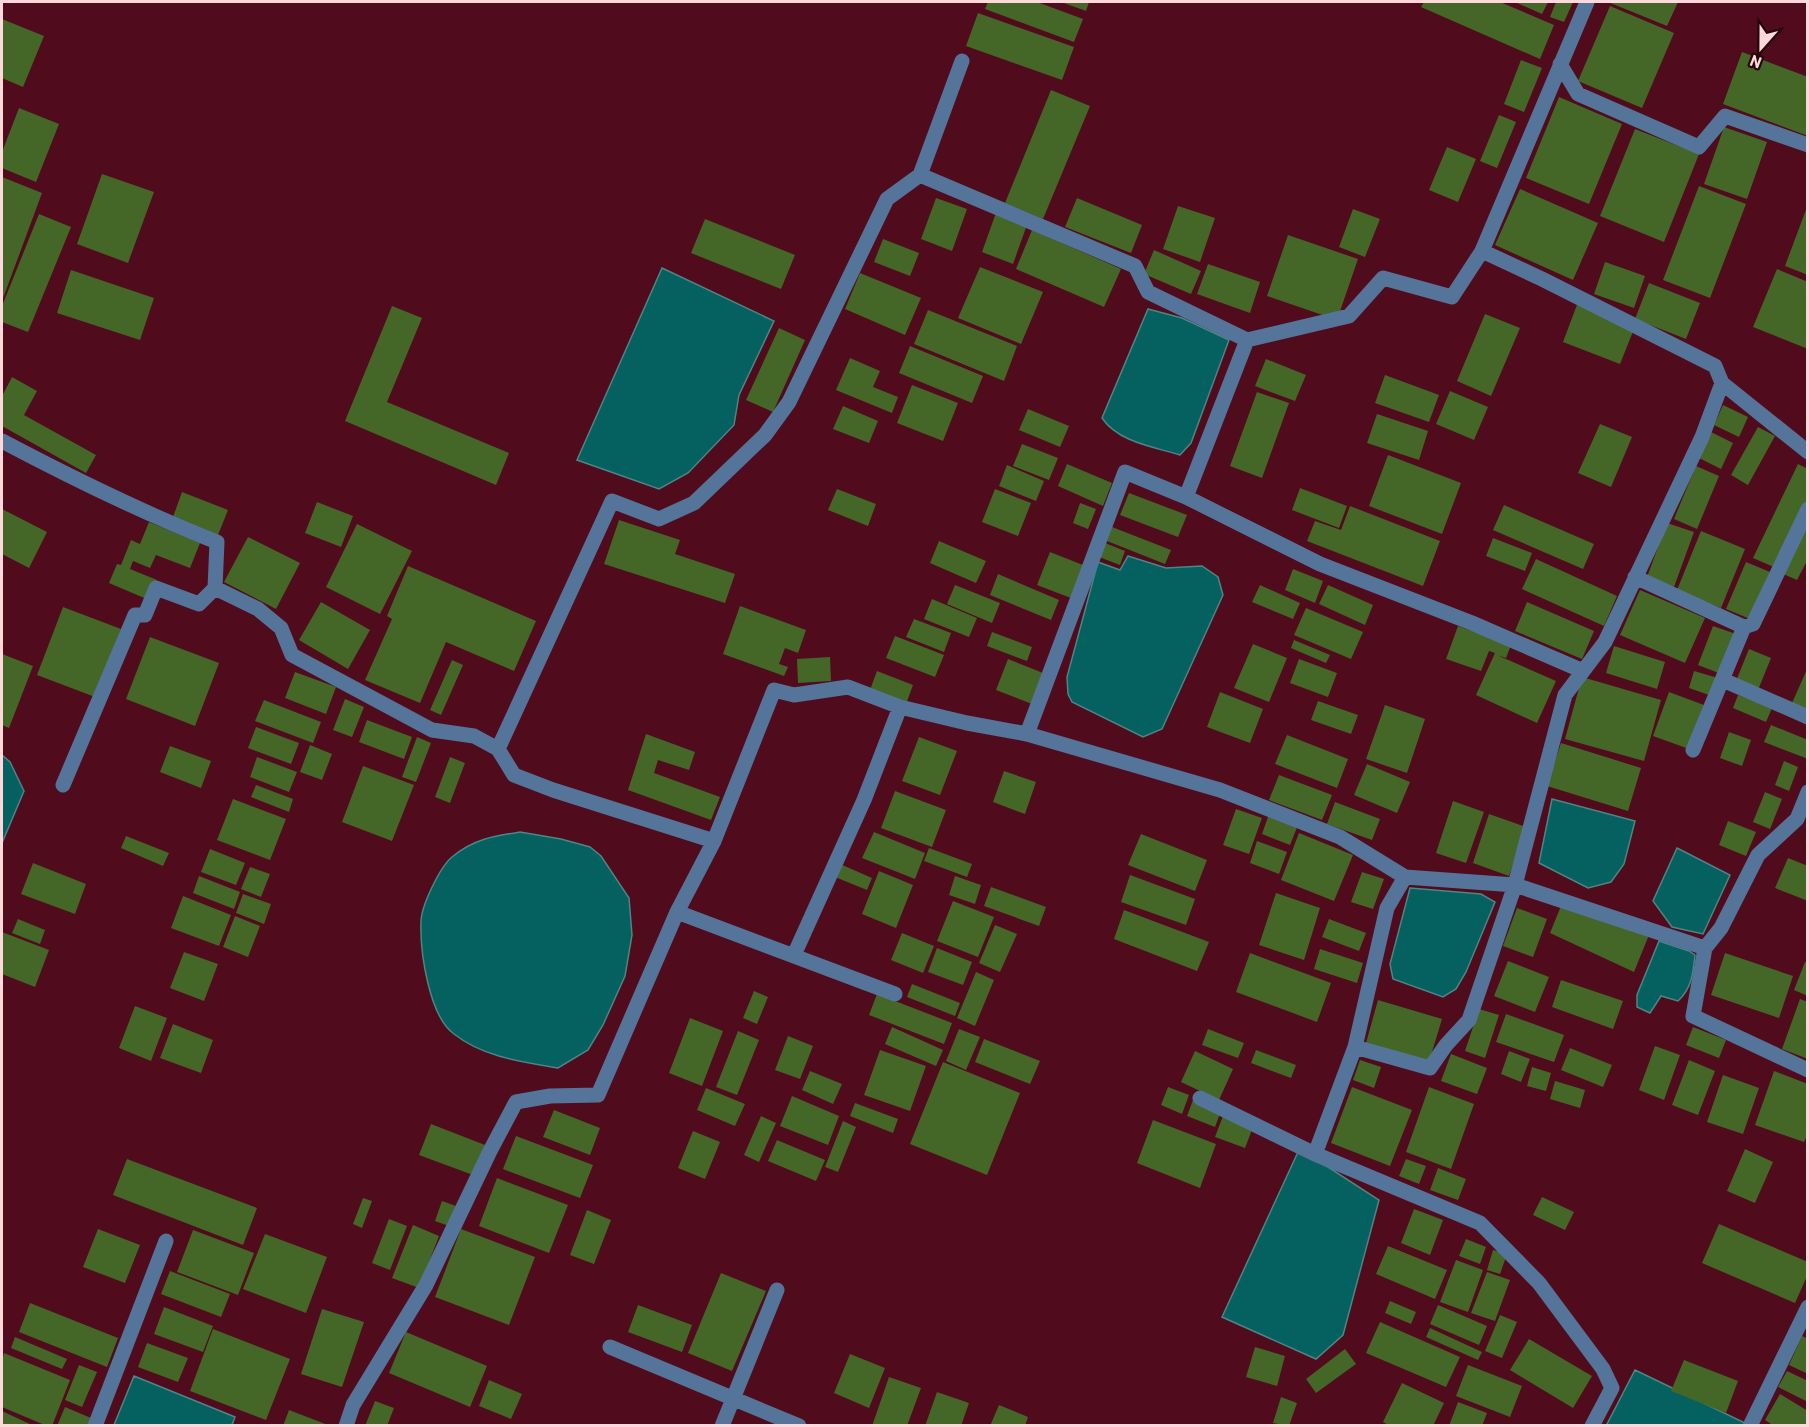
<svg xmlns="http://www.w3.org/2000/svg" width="1809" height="1427" viewBox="0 0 1809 1427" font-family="Barlow,sans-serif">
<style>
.water{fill:#046160;stroke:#4f8585;stroke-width:1.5}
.building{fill:#446727}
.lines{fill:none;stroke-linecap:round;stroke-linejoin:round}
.minor{stroke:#547499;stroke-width:15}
</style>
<rect width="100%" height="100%" fill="#500b1c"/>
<!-- water -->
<path class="water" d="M662 268 774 321 739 395 734 425 688 473 659 489 577 460Z
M1148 309 1182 318 1229 340 1191 443 1180 455C1154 447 1118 442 1102 418Z
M1128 556 1166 568 1202 566 1218 577 1223 595 1162 729 1143 737 1072 702 1068 694 1067 677 1098 562 1120 570Z
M2 755 10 762 24 791 2 843Z
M1552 799 1635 821 1624 864 1611 882 1588 888 1539 863Z
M520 832 561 839 590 847 601 856 629 898 632 935 625 976 603 1025 588 1050 558 1068C522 1062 483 1057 454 1034 429 1016 420 952 421 922 421 906 440 867 452 857 473 839 494 836 520 832Z
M1677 848 1730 875 1703 934 1672 927 1653 901Z
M1410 888 1481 894 1495 902 1466 972 1456 989 1443 997 1393 979 1390 964Z
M1659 941 1689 951 1695 955C1693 973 1692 988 1678 1001L1661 996 1650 1013 1637 1007V995Z
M1298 1152 1328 1167 1379 1200 1343 1335 1316 1359 1222 1317Z
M1635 1370 1745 1423 1743 1426H1606Z
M134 1376 235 1417 232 1425H114Z"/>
<!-- building -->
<path class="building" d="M988 2H1037L1083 19 1074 42 985 9Z
M1061 2H1089L1086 11Z
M1424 2H1500L1554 25 1540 59 1421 7Z
M1515 2H1548L1542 14Z
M1556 2H1573L1564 22 1550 17Z
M1608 2H1678L1667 26Z
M1610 6 1674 33 1642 108 1578 81Z
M978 13 1074 47 1062 80 966 46Z
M2 19 44 36 23 87 2 78Z
M1742 52 1808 77V136L1723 104Z
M1521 60 1542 68 1524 112 1504 104Z
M1051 90 1090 106 1043 219 1005 203Z
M1559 97 1622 124 1589 204 1526 178Z
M19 108 59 124 36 182 2 168V152Z
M1499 115 1516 122 1497 168 1480 161Z
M1724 127 1767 142 1747 199 1704 184Z
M1635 129 1699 154 1664 242 1600 216Z
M1447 147 1476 159 1458 202 1429 190Z
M102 174 154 192 128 263 77 244Z
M2 177 42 193 2 301Z
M1699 186 1746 204 1710 298 1663 280Z
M1520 189 1598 223 1573 280 1495 245Z
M936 198 967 209 952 251 921 239Z
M1077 198 1142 225 1131 253 1065 227Z
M1178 206 1215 218 1200 262 1163 249Z
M1807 207H1808V275L1785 266Z
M1353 209 1380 219 1365 257 1339 247Z
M997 210 1028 222 1013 264 982 252Z
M39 214 71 227 28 332 2 322V306Z
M705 219 795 255 781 289 691 253Z
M1032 230 1121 269 1104 307 1016 269Z
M1288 235 1358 259 1337 320 1267 296Z
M883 239 919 253 910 276 874 262Z
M1154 250 1201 271 1191 294 1144 274Z
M1605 262 1645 276 1634 308 1594 294Z
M1208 264 1260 282 1250 313 1197 294Z
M980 267 1043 292 1021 344 958 318Z
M1777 269 1808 282V349L1753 327Z
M71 270 154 298 140 340 57 313Z
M860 273 921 298 905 335 845 309Z
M1649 283 1700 303 1686 339 1635 319Z
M1578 302 1636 324 1620 364 1563 342Z
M392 306 422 318 387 402 509 453 496 485 345 421Z
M928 310 1017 346 1004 381 914 344Z
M1485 314 1520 328 1491 396 1457 381Z
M779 328 805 340 773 412 746 400Z
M910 346 983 376 972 403 899 373Z
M850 358 880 371 873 387 898 397 892 413 836 390Z
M1266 359 1306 375 1295 401 1255 386Z
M1385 375 1439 395 1429 422 1375 403Z
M12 377 37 391 24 415 96 455 86 473 2 426V396Z
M912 385 958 403 943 441 897 423Z
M1450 391 1488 407 1474 440 1436 424Z
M1257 392 1289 403 1262 478 1230 466Z
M1723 405 1748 417 1739 437 1714 425Z
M843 406 878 421 869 443 833 429Z
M1028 409 1069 426 1060 447 1019 430Z
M1377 414 1428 431 1419 460 1367 443Z
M1600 424 1632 437 1611 487 1578 473Z
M1758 427 1775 436 1748 485 1731 475Z
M1709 431 1733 443 1721 469 1697 457Z
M1022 444 1058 458 1049 480 1013 466Z
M1388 455 1461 483 1442 534 1369 506Z
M1067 464 1112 483 1103 506 1058 486Z
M1798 464 1808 469V503L1776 568 1753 558Z
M1007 465 1044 481 1036 501 999 486Z
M1696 466 1719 476 1697 529 1674 519Z
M1300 488 1347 506 1339 528 1292 510Z
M837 489 876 504 868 526 828 510Z
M995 489 1031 503 1018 536 982 522Z
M182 492 228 510 218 535 173 517Z
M1129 493 1187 515 1178 537 1120 515Z
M317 502 353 516 341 547 305 533Z
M1080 503 1096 509 1088 529 1073 523Z
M1504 505 1594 544 1583 569 1493 530Z
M1350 506 1440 541 1423 586 1307 541 1315 521 1341 530Z
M2 509 47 532 29 568 2 554Z
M1808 517V559L1797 580 1781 573Z
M619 520 680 540 675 554 735 574 725 603 604 564Z
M149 522 200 543 190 568 156 555 150 568 133 561 130 569 157 580 149 600 109 583 117 564 121 565 131 540 140 544Z
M1667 523 1694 532 1674 587 1647 577Z
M357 524 412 551 380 614 326 587Z
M1112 527 1171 550 1165 564 1107 541Z
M1701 531 1745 549 1721 608 1677 590Z
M248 537 300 563 276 609 224 582Z
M1493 538 1532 553 1525 571 1486 556Z
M939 541 986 561 976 583 930 563Z
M1105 543 1125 551 1120 565 1099 557Z
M1050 552 1083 565 1071 598 1037 585Z
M1536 559 1617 596 1604 626 1522 589Z
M1746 562 1770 572 1750 619 1726 609Z
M408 566 536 621 514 671 446 642 420 703 365 680 392 619 387 616Z
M1293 569 1323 581 1315 603 1285 590Z
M998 574 1059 600 1051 620 990 595Z
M955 585 1000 603 992 623 947 604Z
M1260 585 1300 603 1293 619 1252 602Z
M1328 585 1373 605 1365 625 1319 604Z
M1640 590 1705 618 1685 663 1620 635Z
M932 599 977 618 969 637 924 619Z
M321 602 370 630 348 669 299 640Z
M1527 602 1594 631 1582 659 1515 631Z
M740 606 806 630 798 653 785 648 779 664 788 667 784 676 723 654Z
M63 607 121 629 95 697 37 675Z
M1306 608 1363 632 1351 659 1294 635Z
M914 619 951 633 944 652 906 637Z
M1458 626 1511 645 1506 658 1497 655 1556 681 1537 723 1476 695 1495 653 1489 651 1481 671 1446 659Z
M1713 626 1736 634 1721 674 1698 665Z
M992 632 1032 647 1027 661 987 646Z
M895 636 944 655 935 677 886 658Z
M150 637 219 663 195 726 126 699Z
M1294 640 1330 655 1326 663 1291 648Z
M1253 644 1287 658 1269 702 1234 688Z
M1614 646 1665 662 1657 689 1606 673Z
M1749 649 1771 658 1758 690 1736 681Z
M2 654 33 666 9 728 2 725Z
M830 657 831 681 798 683 797 659Z
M1008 659 1043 673 1032 704 996 690Z
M1299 659 1337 673 1328 697 1290 683Z
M452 660 463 665 441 715 430 710Z
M1808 667V710L1792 703Z
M877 671 913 685 906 704 870 690Z
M1694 671 1718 678 1712 696 1689 688Z
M295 672 336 687 326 714 285 698Z
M1582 677 1661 700 1644 761 1565 739Z
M1220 692 1263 709 1250 743 1207 727Z
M1669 692 1704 705 1689 749 1653 736Z
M1738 695 1772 708 1766 722 1733 708Z
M345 699 364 707 352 737 333 730Z
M264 700 321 722 313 743 255 721Z
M1318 701 1358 715 1351 734 1311 720Z
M1385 705 1425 719 1407 773 1366 759Z
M367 720 412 737 404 759 359 742Z
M1771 725 1808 740V759L1764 742Z
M256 727 299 743 291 764 248 748Z
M1729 732 1751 740 1742 766 1720 758Z
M646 734 695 752 689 770 658 760 654 773 720 797 711 820 628 790Z
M1287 735 1348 759 1337 788 1275 764Z
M417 737 431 743 416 782 402 777Z
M919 737 957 751 940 795 902 781Z
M1561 743 1641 768 1628 811 1547 786Z
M310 745 332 754 322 780 300 772Z
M170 746 211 761 201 788 160 772Z
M257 757 297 772 289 792 250 777Z
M450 757 465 763 450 803 435 797Z
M1784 761 1798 767 1789 791 1775 785Z
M1367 764 1410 782 1397 813 1354 795Z
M363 766 414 785 392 841 342 822Z
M1004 771 1036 782 1025 814 993 802Z
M1279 775 1332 795 1322 820 1269 800Z
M256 785 293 799 289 812 251 797Z
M895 791 946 810 932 847 881 828Z
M1765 792 1782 799 1770 829 1753 822Z
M233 799 286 819 270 860 217 840Z
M1453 801 1484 812 1466 863 1436 853Z
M1335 802 1380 819 1372 840 1327 824Z
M1236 809 1262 818 1249 854 1223 845Z
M1269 814 1298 825 1290 845 1262 834Z
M1489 814 1526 827 1509 876 1473 863Z
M1728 821 1756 832 1746 856 1719 845Z
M874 832 925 853 915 879 862 858Z
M1299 833 1353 855 1334 901 1281 880Z
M1141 834 1207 860 1195 891 1128 865Z
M126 836 169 853 163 866 121 848Z
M1257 841 1287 852 1279 874 1250 863Z
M929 848 972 864 967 877 924 861Z
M210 849 245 863 236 885 201 872Z
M1788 858 1808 866V901L1775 888Z
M33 863 86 884 75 914 21 894Z
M840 864 872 878 867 890 835 877Z
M250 867 270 874 261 897 241 889Z
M879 871 913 885 896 928 862 914Z
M1362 872 1384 879 1373 909 1351 902Z
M1130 875 1195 899 1186 925 1121 902Z
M199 876 240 892 234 909 193 893Z
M955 876 981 885 975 904 949 895Z
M991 887 1046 907 1039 926 984 906Z
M1276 893 1320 908 1304 960 1259 945Z
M243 894 271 904 264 924 236 913Z
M183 896 231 915 219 946 171 928Z
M953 901 994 917 978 957 937 941Z
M1561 906 1649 935 1634 972 1550 933Z
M1517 908 1547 919 1533 957 1503 946Z
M1124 910 1209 942 1197 971 1114 939Z
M235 916 260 926 248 957 223 947Z
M18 919 45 930 40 944 12 933Z
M1329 919 1366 933 1359 951 1322 937Z
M995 925 1017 934 1000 972 979 963Z
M2 932 49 950 35 987 2 974Z
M902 933 934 946 923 973 891 960Z
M937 948 972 962 963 985 928 972Z
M1320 949 1363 963 1357 983 1314 969Z
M184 952 218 964 204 1001 170 988Z
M1250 953 1331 983 1317 1022 1236 992Z
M1725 953 1793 976 1779 1018 1711 995Z
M1508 961 1549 977 1535 1012 1494 996Z
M1805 962 1808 963V996L1794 990Z
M976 972 994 980 975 1026 957 1018Z
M1561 980 1623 1001 1613 1029 1552 1007Z
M912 984 960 1003 955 1016 907 997Z
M754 991 768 997 757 1024 743 1018Z
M877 994 952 1023 944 1044 869 1015Z
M1800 999 1808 1002V1059L1782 1049Z
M1378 1000 1442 1019 1429 1062 1366 1043Z
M135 1006 167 1018 151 1061 119 1048Z
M1479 1009 1499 1015 1485 1058 1465 1051Z
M1506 1014 1564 1035 1554 1062 1496 1042Z
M690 1018 723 1031 702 1086 669 1073Z
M173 1024 213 1040 201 1073 160 1058Z
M892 1027 943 1050 936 1066 885 1044Z
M1693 1027 1726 1040 1719 1058 1686 1045Z
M959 1029 980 1037 966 1070 946 1061Z
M1208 1029 1244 1043 1238 1058 1202 1045Z
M738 1031 759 1040 737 1095 716 1087Z
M788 1036 813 1046 800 1079 775 1070Z
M984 1039 1040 1061 1030 1084 975 1062Z
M1655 1046 1680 1055 1664 1100 1639 1090Z
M1570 1048 1612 1065 1603 1087 1561 1070Z
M880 1050 926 1066 910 1111 864 1095Z
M1256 1050 1296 1065 1291 1078 1251 1063Z
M1195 1051 1233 1069 1219 1100 1181 1082Z
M1509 1051 1530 1059 1521 1082 1501 1074Z
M1451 1054 1487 1068 1477 1094 1441 1081Z
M1360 1060 1381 1067 1374 1088 1353 1080Z
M1689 1060 1715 1071 1698 1115 1672 1105Z
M943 1062 1020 1093 987 1175 910 1144Z
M1532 1067 1551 1073 1546 1091 1527 1086Z
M810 1071 842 1084 833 1104 802 1090Z
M1774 1071 1808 1084V1133L1804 1142 1755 1125Z
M1723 1075 1759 1088 1743 1134 1707 1122Z
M1555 1081 1585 1090 1580 1108 1550 1099Z
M1168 1087 1189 1095 1182 1114 1161 1105Z
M1352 1087 1412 1110 1390 1166 1331 1143Z
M1429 1087 1474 1104 1451 1169 1406 1152Z
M706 1088 745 1104 735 1126 697 1110Z
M792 1096 839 1116 828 1145 780 1126Z
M1193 1100 1221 1111 1215 1127 1187 1116Z
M855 1103 898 1119 893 1133 850 1116Z
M554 1110 600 1128 590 1155 543 1137Z
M761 1116 776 1123 759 1162 744 1155Z
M1223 1116 1253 1127 1245 1148 1215 1137Z
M1153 1120 1216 1144 1200 1188 1137 1163Z
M843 1121 856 1127 838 1172 825 1167Z
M431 1124 485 1145 473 1175 419 1155Z
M693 1131 720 1142 705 1179 678 1168Z
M516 1136 593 1165 580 1198 503 1169Z
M777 1140 825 1160 816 1181 768 1161Z
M1745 1149 1773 1162 1755 1203 1727 1191Z
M127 1159 257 1208 243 1245 113 1195Z
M1406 1159 1426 1166 1419 1184 1399 1176Z
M1438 1168 1466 1179 1458 1200 1430 1190Z
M497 1178 568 1205 549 1253 479 1226Z
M1542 1197 1574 1212 1565 1230 1533 1215Z
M363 1198 372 1201 362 1228 353 1224Z
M442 1201 456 1206 449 1226 435 1221Z
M1414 1209 1443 1220 1430 1255 1401 1243Z
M587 1210 611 1220 594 1264 570 1255Z
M389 1219 407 1226 390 1270 372 1263Z
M1719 1224 1808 1262V1274L1795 1303 1702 1263Z
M413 1225 439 1236 419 1288 392 1278Z
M98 1229 140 1245 125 1283 83 1267Z
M461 1229 535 1257 509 1325 435 1297Z
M193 1230 254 1253 238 1295 177 1272Z
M265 1234 327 1257 306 1313 243 1289Z
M1466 1239 1486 1247 1480 1264 1459 1256Z
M1388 1246 1447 1270 1435 1299 1376 1274Z
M1493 1250 1507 1254 1500 1274 1487 1270Z
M1456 1260 1483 1270 1468 1312 1440 1302Z
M170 1271 230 1294 221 1317 161 1294Z
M1487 1272 1510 1280 1495 1321 1471 1313Z
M721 1273 766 1291 732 1371 688 1353Z
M1390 1301 1416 1312 1411 1324 1385 1313Z
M30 1303 118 1338 107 1367 19 1332Z
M638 1305 692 1325 682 1352 628 1332Z
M1438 1305 1487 1326 1479 1345 1430 1324Z
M164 1307 213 1326 203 1352 154 1334Z
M322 1309 364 1322 342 1387 301 1374Z
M1500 1315 1517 1322 1502 1358 1485 1351Z
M1380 1322 1460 1357 1446 1387 1366 1353Z
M1430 1328 1482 1352 1478 1360 1426 1337Z
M213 1329 290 1359 266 1420 190 1391Z
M406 1332 487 1366 470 1407 389 1373Z
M1802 1336 1808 1339V1374L1789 1365Z
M15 1337 67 1359 62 1369 11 1348Z
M1529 1339 1592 1376 1573 1408 1510 1370Z
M147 1343 188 1358 178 1382 138 1367Z
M1255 1347 1285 1356 1277 1386 1246 1377Z
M1345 1349 1356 1364 1316 1393 1306 1379Z
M4 1353 70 1380 52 1426H47L2 1407V1361Z
M850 1354 885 1368 869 1408 834 1393Z
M1684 1360 1738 1381 1726 1413 1671 1391Z
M79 1365 97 1372 82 1407 65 1400Z
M1468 1365 1522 1386 1510 1417 1456 1396Z
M1787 1371 1808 1381V1402L1778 1387Z
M889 1377 921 1388 907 1426H872Z
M489 1380 522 1394 511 1419 479 1406Z
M1402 1383 1444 1403 1433 1426H1390L1383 1422Z
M937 1392 969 1403 961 1426H925Z
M1780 1394 1808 1411V1426H1774L1765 1420Z
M1281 1397 1297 1403 1289 1426 1273 1423Z
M375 1401 394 1408 387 1426H365Z
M1458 1402 1487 1413 1482 1426H1449Z
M999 1405 1028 1417 1025 1426H990Z
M65 1407 91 1418 88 1426H57Z
M289 1410 328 1425V1426H283Z
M2 1411 34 1426H2Z"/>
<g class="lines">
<!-- minor -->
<path class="minor" d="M1560 64 1578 94 1699 147 1725 116 1808 145
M920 175 962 61
M1482 251 1542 279 1715 366 1722 383 1808 452
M1247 340 1186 497 1125 472 1027 734 1220 790 1340 837 1405 877
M2 441C72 478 143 513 217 542L215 588 258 609 281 628 292 655 432 730 474 736 498 749 514 775 553 790 714 841
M1186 497 1320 564 1472 623 1583 671
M1635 577 1744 627 1693 750
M1744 627 1753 624 1808 509
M1723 680 1808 717
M498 749 612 501 659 519 694 503 765 435 789 402 887 199 920 175 1135 266 1148 292 1247 340 1349 316 1383 278 1452 297 1482 251 1587 2
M63 785 135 615H145L156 588 199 604 215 588
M677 912 714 841 774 690 794 695 848 687 900 707 967 723 1027 734
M1705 948 1721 928 1758 855 1797 819 1808 792
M794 955 864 800 900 707
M1355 1047 1430 1068 1446 1045 1469 1020 1515 885 1565 695 1605 642 1702 437 1722 383
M1200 1098 1315 1154 1480 1223 1539 1283 1603 1369 1612 1388 1592 1426
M1315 1154 1355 1047 1387 908 1405 877 1515 885 1705 948 1693 1016 1808 1070
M610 1347 799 1426
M95 1426 166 1241
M346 1426 353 1405 426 1285 490 1151 516 1102 550 1096 598 1095 677 912 895 994
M722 1426 777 1290
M1750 1426 1808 1307"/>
</g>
<!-- border -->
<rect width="1809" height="1427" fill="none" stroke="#fdd9dc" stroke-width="6"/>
<!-- north arrow -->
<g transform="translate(1761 48) rotate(201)" stroke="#25070c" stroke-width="4.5" paint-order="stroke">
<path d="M0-4.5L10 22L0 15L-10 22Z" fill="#fdd9dc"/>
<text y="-9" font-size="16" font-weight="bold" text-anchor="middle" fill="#fdd9dc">N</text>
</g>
</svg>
